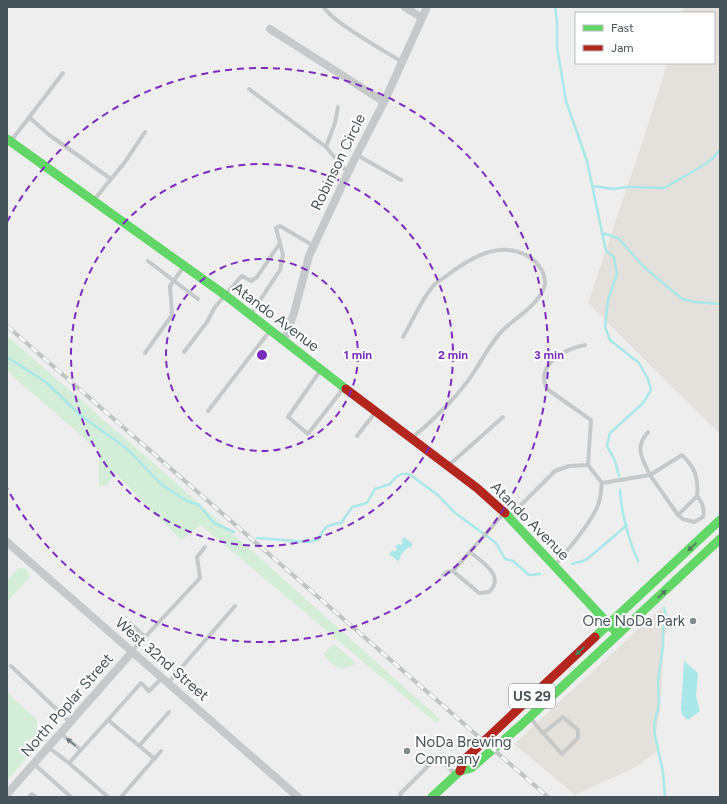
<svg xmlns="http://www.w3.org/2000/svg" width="727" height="804" viewBox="0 0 727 804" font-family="Figtree,sans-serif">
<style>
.commercial{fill:#e4e0dc}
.green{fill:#d3edd8}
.water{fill:#a9e7e8}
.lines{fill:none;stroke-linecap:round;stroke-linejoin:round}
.stream{stroke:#a9e7e8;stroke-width:2.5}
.lane{stroke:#c5c9ca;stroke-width:4}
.street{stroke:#c5c9ca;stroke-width:8}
.fast{stroke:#63d668;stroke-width:9}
.jam{stroke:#b3261e;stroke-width:9}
.rail-casing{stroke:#c1c4c5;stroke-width:4}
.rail{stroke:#fff;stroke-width:2.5;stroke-dasharray:8;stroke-linecap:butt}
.oneway{fill:#4f7b5e}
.oneway2{fill:#6c777b}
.ring{fill:none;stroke:#7b2cbf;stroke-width:2;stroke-dasharray:7 5}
.poi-dot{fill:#818a8d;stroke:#fff;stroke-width:1.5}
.labels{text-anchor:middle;stroke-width:4;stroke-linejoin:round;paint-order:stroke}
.shield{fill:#fff;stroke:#7e878b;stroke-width:1}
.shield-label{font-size:14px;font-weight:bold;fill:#465459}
.street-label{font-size:15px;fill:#465459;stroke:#fff}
.poi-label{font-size:15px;fill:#465459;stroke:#fff;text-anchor:end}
.centre{fill:#7b2cbf;stroke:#fff;stroke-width:2}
.ring-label{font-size:12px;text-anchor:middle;font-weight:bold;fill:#7b2cbf;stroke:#fff;stroke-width:4;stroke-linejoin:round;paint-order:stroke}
</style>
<rect width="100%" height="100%" fill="#eee"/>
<!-- commercial -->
<path class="commercial" d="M684 7H720V434L588 303 646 132 667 63H714V13H682Z
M661 608 671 621 664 637 660 710 654 743 659 749 638 766 575 795 514 744Z"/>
<!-- green -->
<path class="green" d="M7 336 166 474 440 719 436 723 201 525 181 540 115 473 107 485 99 486V451L7 371Z
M18 568H26L30 577 7 602V581Z
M334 644 355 662V664L343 669 333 665 323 654Z
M7 692 37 720V745L7 781Z"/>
<!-- water -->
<path class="water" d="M404 537 413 544 410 548 408 547 400 556 401 557 398 561 389 554 393 550 395 552 397 549 395 547 398 544 401 545 403 543 401 541Z
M684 661 698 673 696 696 700 711 688 720 682 715 681 708Z"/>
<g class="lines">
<!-- stream -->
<path class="stream" d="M555 7 557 20V47L566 101 587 161 606 251 614 257 617 274 608 300 605 327 610 340 639 363 648 379 651 390 643 403 610 433 607 446 615 461 619 476
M593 186 613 189 628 187 664 188 699 168 713 158 720 149
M602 233 618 238 643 266 682 299 695 302 720 304
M7 357 47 383 80 415 126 448 162 485 187 501 199 505 214 523 234 532
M620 490C621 512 629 541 638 561
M257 538 310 542 319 539C324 526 327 525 341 523L352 507 367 503 375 489 390 484 396 477 402 474H409L438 495 454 512 496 543 505 559 513 561 529 575 540 574
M572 564 586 560 627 525
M664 608 667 619 663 628V646L658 681 659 704 654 725 655 736 663 772 665 797"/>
<!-- lane -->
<path class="lane" d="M324 7C332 22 385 51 402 62
M249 89 326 147 348 173
M29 117 48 134 111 179
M11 141 63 73
M326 147 335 123 338 107
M357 155 401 180
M94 200 125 162 145 132
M148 261 198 299
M251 314 280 270 283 255 276 228 280 226 314 246
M403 337C413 320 421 300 434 285 438 281 444 278 449 274 470 258 499 241 526 255 536 260 545 271 545 283 544 301 514 319 503 330 488 345 480 365 467 382 451 403 432 421 412 438
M585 345C564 349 535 365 547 389L591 420 588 465 602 483
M184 352 207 322 215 307 239 279 242 276 251 281 257 277 280 243
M145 353 172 315 170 286 184 266
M320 371 288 417 308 434 343 389
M208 411 269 332
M648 432C634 448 642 458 650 475L682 455C695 467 699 479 697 496
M357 436 374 414
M449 465 503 417
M510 516 555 471 569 466 588 465
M555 565C568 550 594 520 599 502 601 496 601 489 602 483L650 475 678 515 683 519 694 522 703 517C705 509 703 503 697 496L678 515
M453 571 504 513
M443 575 447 572 453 571 479 593 489 592C506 576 482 562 470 552
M130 623 145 637
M132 651 200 578 197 557 205 547
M11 666 70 722
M168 683 235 606
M531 719 543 733 563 717 578 730V738L562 754 543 733
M60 733 81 750
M139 746 169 712
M48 747 69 763
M155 759 108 720 141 683 149 691 162 678
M34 764 71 797
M29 797 32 794 36 797
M108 797 69 763 108 720
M121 797 161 751
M400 797 401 793 433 761 441 760 454 773"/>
<!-- street -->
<path class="street" d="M405 7 422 18
M270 29 384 102
M284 341 294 313 309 256 353 162 384 102 427 7
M7 542 298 797
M7 794 132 652"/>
<!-- fast -->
<path class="fast" d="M7 139 225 295 346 389
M505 513 615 631
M595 637 720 520
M432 797 460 771 471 768 520 726 720 539"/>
<!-- jam -->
<path class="jam" d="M346 389 477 488 505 513
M460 771 464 760 595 637"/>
<defs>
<path id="rail" d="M7 326 548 797"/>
</defs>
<!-- rail casing -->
<use href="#rail" class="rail-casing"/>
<!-- rail -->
<use href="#rail" class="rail"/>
</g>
<!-- one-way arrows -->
<defs><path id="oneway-solid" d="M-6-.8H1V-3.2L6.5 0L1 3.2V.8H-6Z"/></defs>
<g class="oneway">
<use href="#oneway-solid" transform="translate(692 547) rotate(137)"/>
<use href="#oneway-solid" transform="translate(662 594) rotate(-44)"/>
<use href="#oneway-solid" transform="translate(580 651) rotate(137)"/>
</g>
<use class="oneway2" href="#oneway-solid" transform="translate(71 742) rotate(-141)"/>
<!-- distance rings -->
<g class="ring">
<circle cx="262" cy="355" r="96"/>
<circle cx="262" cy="355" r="191"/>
<path d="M7 222A287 287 0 1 1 7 488"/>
</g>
<!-- markers -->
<g class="poi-dot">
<circle cx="693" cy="621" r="4"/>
<circle cx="407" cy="751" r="4"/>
</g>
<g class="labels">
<!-- shield labels -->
<rect class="shield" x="509" y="684" width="46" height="24" rx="3"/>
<g class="shield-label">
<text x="532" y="701">US 29</text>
</g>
<!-- street labels -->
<g class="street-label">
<text transform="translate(338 162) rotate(-64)" y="5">Robinson Circle</text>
<text transform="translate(276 317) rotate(37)" y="5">Atando Avenue</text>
<text transform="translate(530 521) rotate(45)" y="5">Atando Avenue</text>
<text transform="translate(162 659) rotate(41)" y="5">West 32nd Street</text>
<text transform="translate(67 705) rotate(-49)" y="5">North Poplar Street</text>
</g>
<!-- poi labels -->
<g class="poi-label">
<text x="685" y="626">One NoDa Park</text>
<text x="415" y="747" text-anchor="start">NoDa Brewing<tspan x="415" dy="17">Company</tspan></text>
</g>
</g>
<circle cx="262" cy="355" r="6" class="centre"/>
<g class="ring-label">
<text x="358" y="359">1 min</text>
<text x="453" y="359">2 min</text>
<text x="549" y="359">3 min</text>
</g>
<!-- border -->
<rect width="727" height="804" fill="none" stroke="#465459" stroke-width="16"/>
<!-- legend -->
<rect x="575" y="12" width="140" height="52" fill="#ffffff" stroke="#b5bbbd"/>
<rect x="583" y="25" width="20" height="6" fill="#63d668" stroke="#b5bbbd"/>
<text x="611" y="32" font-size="12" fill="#465459">Fast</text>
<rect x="583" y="45" width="20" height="6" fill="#b3261e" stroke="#b5bbbd"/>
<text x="611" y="52" font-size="12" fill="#465459">Jam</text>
</svg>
